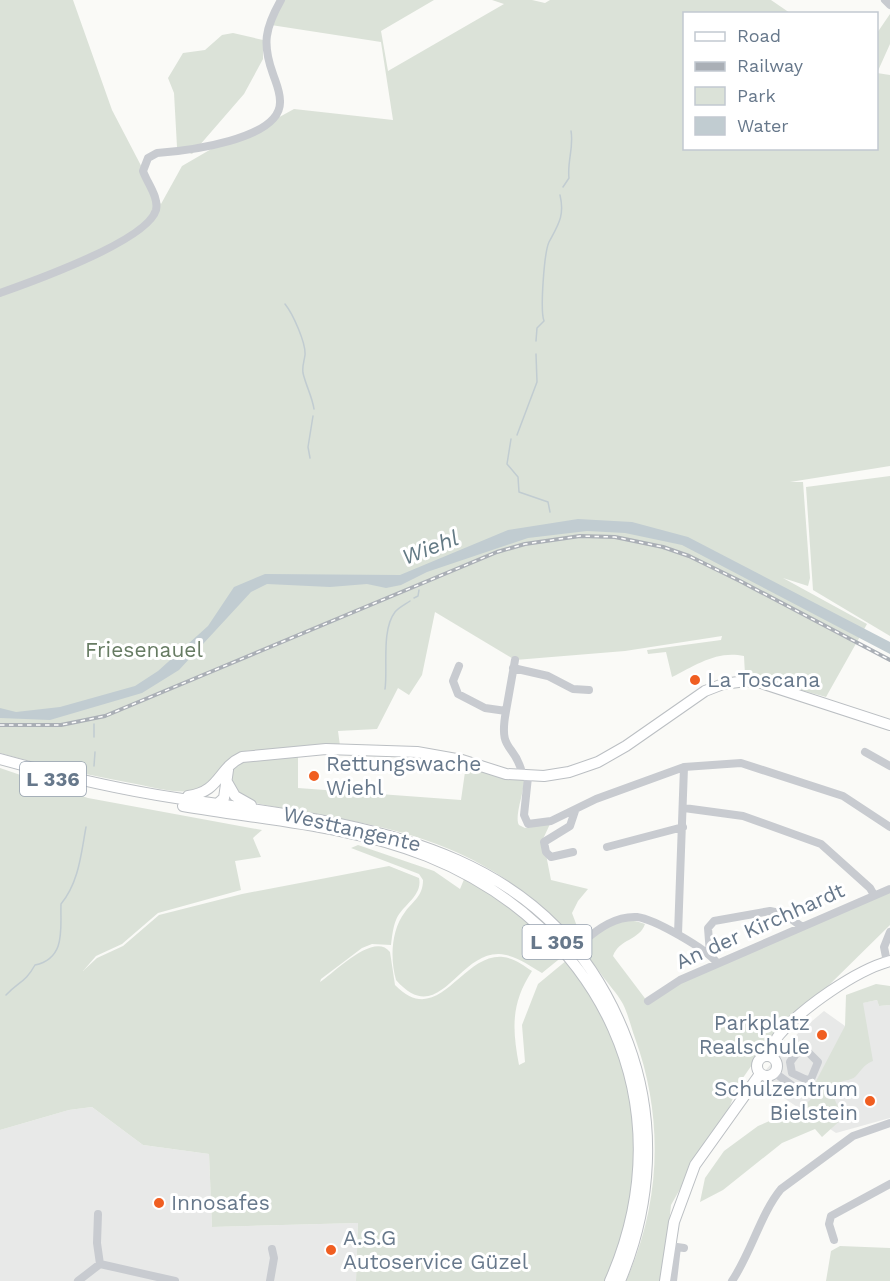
<svg xmlns="http://www.w3.org/2000/svg" width="890" height="1281" viewBox="0 0 890 1281" font-family="'Work Sans',sans-serif">
<style>
.built{fill:#e8e9e8}
.green{fill:#dbe2d8}
.water{fill:#c1ccd1}
.lines{fill:none;stroke-linecap:round;stroke-linejoin:round}
.stream{stroke:#c1ccd1;stroke-width:1.5}
.major-casing{stroke:#bbbfc3;stroke-width:12}
.minor{stroke:#c8cbd0;stroke-width:8}
.major{stroke:#fff;stroke-width:10}
.rail-casing{stroke:#aaafb6;stroke-width:4}
.rail{stroke:#fff;stroke-width:1.5;stroke-dasharray:4.5;stroke-linecap:butt}
.poi-dot{fill:#f05e21;stroke:#fff;stroke-width:2}
.labels{text-anchor:middle;stroke-width:6;stroke-linejoin:round;paint-order:stroke}
.shield{fill:#fff;stroke:#95a0ae;stroke-width:1.5}
.shield-label{font-size:20px;font-weight:bold;fill:#67788b}
.park-label{font-size:21px;fill:#667b62;stroke:#fff}
.poi-label{font-size:21px;fill:#67788b;stroke:#fff;text-anchor:start}
.street-label{font-size:21px;fill:#67788b;stroke:#fff}
.water-label{font-size:22px;font-style:italic;fill:#637a85;stroke:#fff}
</style>
<rect width="100%" height="100%" fill="#fafaf7"/>
<path class="built" d="M877,1000L879,1006L890,1005V1118L836,1133L757,1080L799,1032L824,1011L845,1026L862,1003Z
M92,1107L143,1145L209,1154L212,1227L358,1223L356,1281H0V1130L69,1110Z"/>
<path class="green" d="M0,0H73L112,110L161,204L182,166L213,148L241,138L294,109L393,120L381,42L271,25L284,0H434L381,31L388,71L504,4L492,0H532L545,3L550,0H771L790,13L684,14V148H876L877,33L890,14V44L877,73L890,75V466L790,482H803L810,578L808,586L783,578L867,624L826,697L745,675L744,656C717,650 696,665 672,677L666,652L648,654L647,650L721,640L722,636L625,651L515,660L435,612L422,675L409,695L398,688L377,729L338,731L340,746L245,751C219,760 218,785 196,790C179,795 153,787 136,784C90,775 45,766 0,753Z
M233,33L263,40V59L244,94L192,154L177,147L174,93L168,78L183,53L205,50L222,35Z
M890,476V636L813,590L806,487Z
M298,755V788L461,800L466,765L524,780C524,793 514,817 519,825L525,828L550,824L543,839L551,880L588,889L578,901L572,913L578,929L587,939C607,925 621,915 645,924C640,940 619,939 613,956L647,1001L684,979L890,891V925L823,991L774,1033L738,1085L728,1111L714,1129L671,1205L663,1281H626C661,1203 664,1118 635,1038C631,1027 628,1014 623,1004C617,993 608,984 601,974C562,919 512,875 449,849C384,821 314,816 246,801L234,791L230,774L240,762Z
M0,768L88,798L262,830L253,838L261,857L235,861L241,890L158,913L122,944L96,956L83,971L97,958L123,946L159,915L242,894L389,866L419,878C423,896 402,905 396,920C393,927 392,937 391,945L372,944L362,948L321,979L320,982C334,973 374,931 390,952L395,985C439,1030 461,953 503,957C514,958 523,965 532,971C511,1003 512,1028 519,1065L525,1062L522,1025L538,984L567,960C582,984 601,1009 612,1035C638,1094 642,1172 623,1234C618,1250 611,1265 605,1281H356L358,1223L212,1227L209,1154L143,1145L92,1107L69,1110L0,1130Z
M358,845L434,871L460,889L465,877L503,900L563,956L542,973C528,965 516,955 499,954C457,953 439,1029 396,980C390,959 391,930 405,912C414,900 423,896 423,880L419,874L351,848Z
M876,984L890,986V1005L879,1006L877,1000L863,1003L873,1061C863,1065 862,1070 855,1077C851,1080 846,1080 841,1082C826,1091 838,1106 844,1117L822,1137L815,1129L782,1143L723,1190L700,1202L705,1178L724,1151L758,1126L804,1106L812,1098L814,1085L845,1026L846,995Z
M840,1246L890,1248V1281H826L831,1251Z"/>
<path class="water" d="M578,519L632,522L688,537L890,642V654L682,545L625,533L587,531L528,538L427,572L401,585L386,588L367,584L330,587L267,584L251,592L179,670L142,693L50,720L0,718V708L16,712L60,707L135,686L158,671L208,626L234,587L265,574L400,575L508,530Z"/>
<g class="lines">
<path class="stream" d="M563,187L569,178C567,162 574,147 571,131
M285,304C293,314 306,343 305,355C304,362 302,366 303,373C306,386 312,396 314,409
M536,341L537,328L544,321C540,311 544,253 549,242C558,225 565,216 560,195
M517,435L537,382L536,354
M511,439L507,464L518,477L519,492L548,502L550,512
M310,458L308,447L313,416
M414,598L418,596L419,590
M385,689C388,669 381,630 395,612C398,608 406,604 410,601
M94,724V737
M94,766L95,752
M6,995C19,981 25,983 35,965C67,958 60,927 61,904C79,882 81,854 86,827"/>
<defs>
<path id="major" d="M0,759C58,775 116,789 176,798C362,825 552,839 628,1043C657,1121 652,1205 620,1281
M227,782L235,796L251,805
M188,796C220,792 218,768 242,757L326,749L417,752L462,760L506,774L544,776L569,772L598,762L626,746L705,691L723,684L746,681L761,683L890,725
M183,806C264,820 349,825 427,856C601,926 688,1104 610,1281
M214,807L224,798L228,770
M757 1066a10 10 0 1 1 20 0a10 10 0 1 1-20 0Z
M770,1056C772,1049 774,1041 779,1035C802,1008 856,970 890,961
M665,1281L674,1222L695,1165L760,1074"/>
</defs>
<use href="#major" class="major-casing"/>
<path class="minor" d="M885,0L890,5
M0,293C31,282 147,241 156,210C159,197 147,183 143,171L148,158L157,153C185,151 282,140 280,101C280,91 276,83 273,74C262,44 265,28 281,0
M459,666L453,681L458,694L485,708L506,711C498,754 515,742 522,773L528,777L524,815L528,824L551,821L596,799L684,767L741,763L843,796L890,827
M513,668L548,676L573,689L589,690
M506,711L515,660
M865,752L890,766
M684,808L743,816L821,844L870,888L874,895
M607,847L683,827
M573,852L551,857L546,852L544,842L570,826L575,811
M678,934L684,767
M584,941C599,928 616,916 637,917C654,919 707,949 717,963
M710,954L708,928L714,921L770,911L784,914L801,926
M887,962L884,947L890,932
M648,1001L680,980L890,889
M802,1046L818,1062L811,1079L807,1080L792,1073L790,1062Z
M775,1073L797,1089
M98,1214L97,1243L100,1264
M834,1240L829,1224L831,1216L890,1184
M78,1281L100,1264L175,1281
M270,1281L274,1258L272,1249
M673,1281L677,1247L684,1248
M732,1281C751,1253 761,1213 781,1189L853,1136L890,1123"/>
<use href="#major" class="major"/>
<defs>
<path id="rail" d="M0,725H61L105,716L497,552L525,544L580,536L615,537L663,547L689,556L740,581L890,660"/>
</defs>
<use href="#rail" class="rail-casing"/>
<use href="#rail" class="rail"/>
</g>
<g class="poi-dot">
<circle cx="695" cy="680" r="6"/>
<circle cx="314" cy="776" r="6"/>
<circle cx="822" cy="1035" r="6"/>
<circle cx="870" cy="1101" r="6"/>
<circle cx="159" cy="1203" r="6"/>
<circle cx="331" cy="1250" r="6"/>
</g>
<g class="labels">
<g class="shield">
<rect x="20" y="762" width="66" height="34" rx="4.5"/>
<rect x="522.5" y="925" width="69" height="34" rx="4.5"/>
</g>
<g class="shield-label">
<text x="53" y="786">L 336</text>
<text x="557" y="949">L 305</text>
</g>
<g class="park-label">
<text x="144" y="657">Friesenauel</text>
</g>
<g class="poi-label">
<text x="707" y="687">La Toscana</text>
<text x="326" y="771">Rettungswache<tspan x="326" dy="24">Wiehl</tspan></text>
<text x="810" y="1030" text-anchor="end">Parkplatz<tspan x="810" dy="24">Realschule</tspan></text>
<text x="858" y="1096" text-anchor="end">Schulzentrum<tspan x="858" dy="24">Bielstein</tspan></text>
<text x="171" y="1210">Innosafes</text>
<text x="343" y="1245">A.S.G<tspan x="343" dy="24">Autoservice Güzel</tspan></text>
</g>
<g class="street-label">
<text transform="translate(352 829) rotate(13)" y="7">Westtangente</text>
<text transform="translate(760 926) rotate(-24)" y="7">An der Kirchhardt</text>
</g>
<g class="water-label">
<text transform="translate(430 547) rotate(-21)" y="8">Wiehl</text>
</g>
</g>
<rect x="683" y="12" width="195" height="138" fill="#ffffff" stroke="#c2c9d1" stroke-width="1.5"/>
<rect x="695" y="32" width="30" height="9" fill="#ffffff" stroke="#c2c9d1" stroke-width="1.5"/>
<text x="737" y="42" font-size="18" fill="#67788b">Road</text>
<rect x="695" y="62" width="30" height="9" fill="#aaafb6" stroke="#c2c9d1" stroke-width="1.5"/>
<text x="737" y="72" font-size="18" fill="#67788b">Railway</text>
<rect x="695" y="87" width="30" height="18" fill="#dbe2d8" stroke="#c2c9d1" stroke-width="1.5"/>
<text x="737" y="102" font-size="18" fill="#67788b">Park</text>
<rect x="695" y="117" width="30" height="18" fill="#c1ccd1" stroke="#c2c9d1" stroke-width="1.5"/>
<text x="737" y="132" font-size="18" fill="#67788b">Water</text>
</svg>
